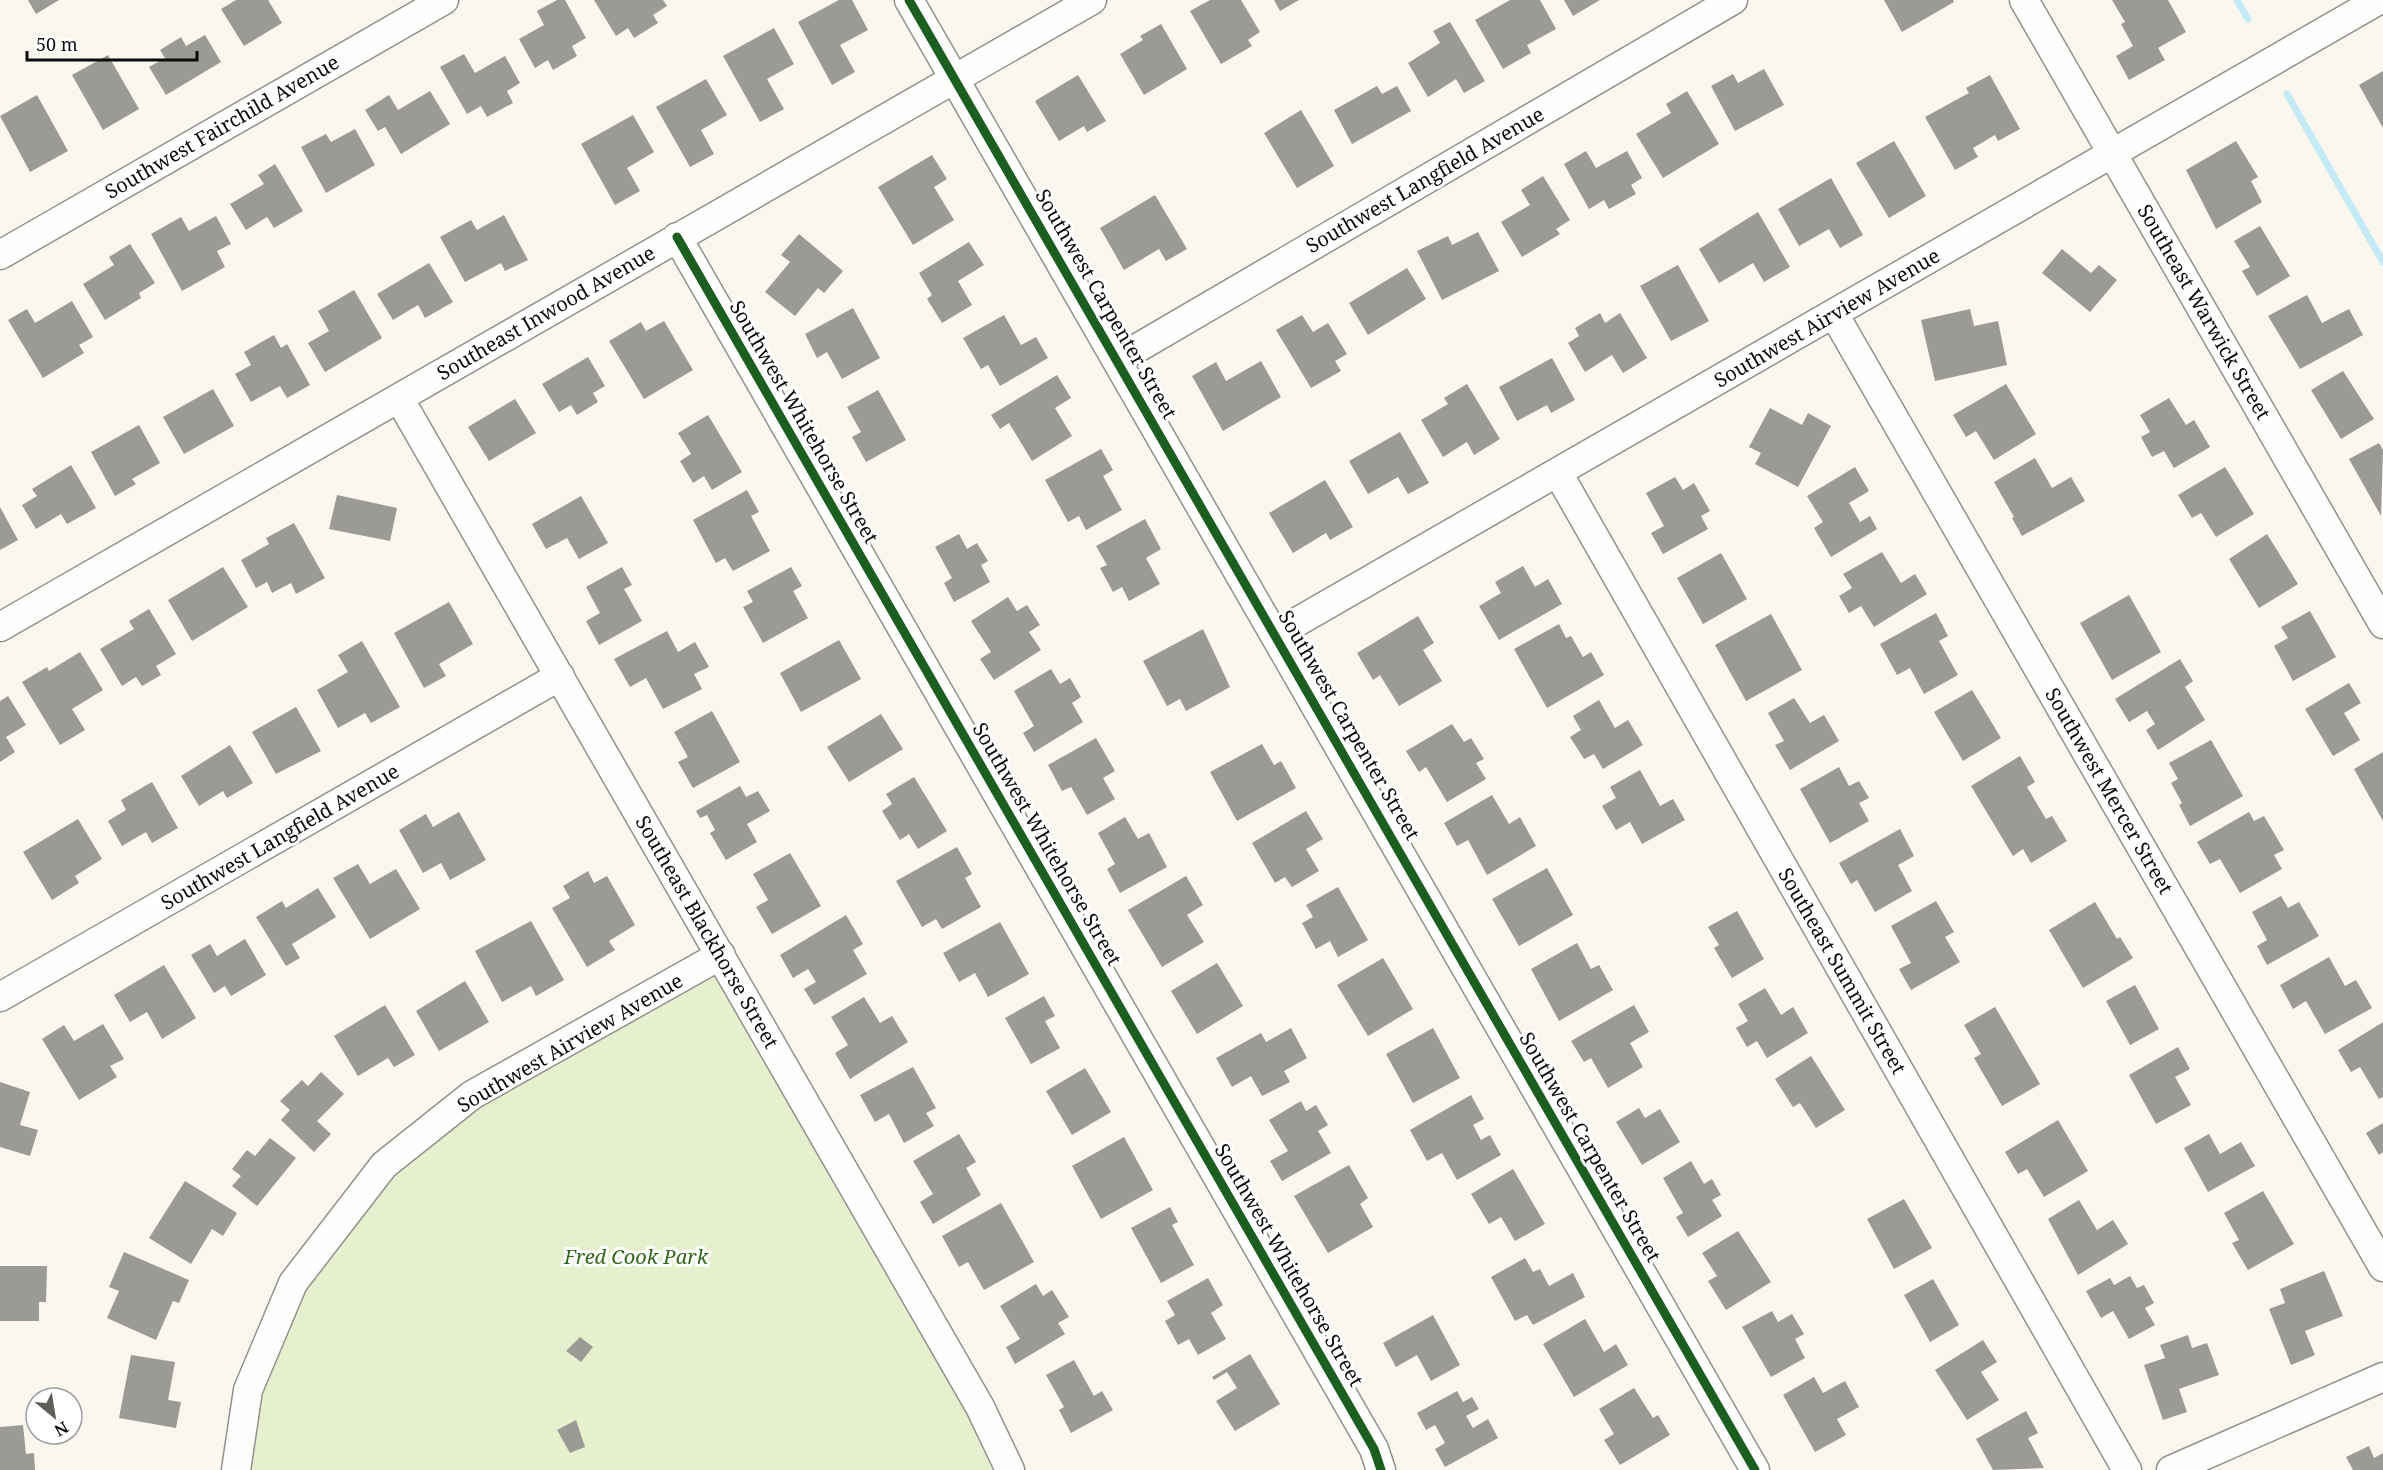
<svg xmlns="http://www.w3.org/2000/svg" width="2383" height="1470" viewBox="0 0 2383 1470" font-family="'Noto Serif',serif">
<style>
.green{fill:#e6f0ce}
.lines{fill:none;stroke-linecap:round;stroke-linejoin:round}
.stream{stroke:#c4eaf5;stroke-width:7}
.building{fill:#9c9a95}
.minor-casing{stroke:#93918e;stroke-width:31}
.minor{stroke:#fefefd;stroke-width:28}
.cycleway-casing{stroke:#fff;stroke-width:13}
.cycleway{stroke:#1b5e20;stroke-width:9}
.labels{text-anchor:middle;stroke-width:6;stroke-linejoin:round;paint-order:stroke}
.street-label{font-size:20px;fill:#0b0b0b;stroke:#fff}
.park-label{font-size:20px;font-style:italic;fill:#33651a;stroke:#fff}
</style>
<rect width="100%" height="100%" fill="#faf7ef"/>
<path class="green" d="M717,965L964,1405L992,1470H248L260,1386L295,1295L377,1188L476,1102Z"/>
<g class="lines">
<path class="stream" d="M2237,0L2248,19
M2287,94L2383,262"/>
</g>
<path class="building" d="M28,0H59L36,14Z
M236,0H268L282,23L244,46L221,9Z
M557,0H565L586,38L572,46L577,56L553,70L548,60L535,68L519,39L544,25L537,11Z
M594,0H663L667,6L653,15L658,23L634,38L628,28L616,36Z
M839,0H852L868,30L840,45L855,72L832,85L798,22Z
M1210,0H1241L1260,32L1248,40L1252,46L1221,64L1190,11Z
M1274,0H1299L1280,11Z
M1510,0H1540L1556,29L1527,45L1531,53L1503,69L1475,20Z
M1564,0H1600L1573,16Z
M1884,0H1953L1954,2L1902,32Z
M2112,0H2168L2186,32L2158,48L2165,60L2129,80L2116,56L2133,46L2121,24L2125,22Z
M1450,22L1485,81L1464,93L1456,79L1428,97L1408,63L1440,43L1433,31Z
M1161,24L1187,69L1144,95L1120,54L1143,40L1140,36Z
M774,28L794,64L767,79L784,109L760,122L723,56Z
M205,35L221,62L166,95L149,67L165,58L160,50L181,37L186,46Z
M464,54L475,73L505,56L520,83L507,91L513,103L487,117L481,106L467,114L440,67Z
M108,55L139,109L103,130L72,75Z
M1764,69L1784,105L1735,131L1711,86L1733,74L1738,83Z
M2383,71V128L2359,85Z
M1078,75L1106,121L1087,132L1084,126L1059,141L1035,101Z
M1990,75L2020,129L1998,141L1995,135L1973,148L1978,157L1955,170L1925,117L1969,93L1966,88Z
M706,79L727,115L701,130L714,154L690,167L656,107Z
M1377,86L1382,94L1397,86L1411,111L1352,144L1334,110Z
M430,91L450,124L401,154L385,127L378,131L365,110L389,95L398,110Z
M1687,91L1719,144L1663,178L1636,134L1671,113L1666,104Z
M37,95L68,151L30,172L0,116Z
M1301,110L1334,166L1297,188L1264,133Z
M633,115L654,152L627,168L640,191L615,205L581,144Z
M355,129L375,165L326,193L301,147L326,134L331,142Z
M1894,141L1926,196L1889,218L1856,163Z
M2236,141L2258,177L2251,181L2262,202L2216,229L2186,170Z
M1586,151L1596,168L1627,151L1642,178L1631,185L1636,194L1609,209L1604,200L1589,209L1564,164Z
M932,155L947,179L934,187L954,220L913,245L878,187Z
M275,164L303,211L274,228L267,217L246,230L230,204L264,184L258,175Z
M1543,176L1570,220L1556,229L1560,234L1522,257L1501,222L1530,205L1521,190Z
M1831,178L1863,235L1840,248L1829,229L1799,246L1778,209Z
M1155,195L1187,249L1166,261L1159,249L1124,270L1100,228Z
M1758,212L1790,267L1764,282L1753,263L1719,283L1699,249Z
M504,215L528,260L505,271L501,263L465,282L440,237L471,220L477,230Z
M216,216L231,244L217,251L225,267L182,291L151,234L181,217L189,231Z
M2260,226L2290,276L2257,296L2242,271L2250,267L2234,241Z
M1478,232L1499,271L1442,300L1417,251L1448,236L1452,245Z
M799,234L843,271L824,293L818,288L795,316L765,292L790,262L781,255Z
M969,242L984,265L958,281L972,305L942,323L927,299L932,295L919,273Z
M130,244L155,283L139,293L141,298L105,320L83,284L114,265L109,257Z
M2062,249L2091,273L2099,265L2117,280L2090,312L2042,273Z
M429,263L453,302L425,318L418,305L393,320L377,294Z
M1678,265L1709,321L1671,341L1640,286Z
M1407,268L1426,299L1368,335L1349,303Z
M354,290L382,338L325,372L308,343L329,331L318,311Z
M2307,295L2322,323L2349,309L2363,335L2300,369L2268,316Z
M72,301L93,337L79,345L84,353L43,378L8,320L27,309L35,323Z
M853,308L880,358L842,379L827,352L817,358L805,334Z
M1970,309L1974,326L1998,321L2007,365L1935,381L1921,320Z
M1600,313L1605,323L1620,313L1647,358L1623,373L1612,355L1585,372L1568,343L1579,336L1575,328Z
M1004,315L1021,345L1036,337L1048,358L1000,386L988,365L981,369L963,338Z
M1302,315L1313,332L1328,323L1347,354L1335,361L1341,371L1311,388L1276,330Z
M664,321L693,370L644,399L609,341L641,322L646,331Z
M274,335L281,348L287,344L310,385L287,398L280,386L251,402L235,374L251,365L244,352Z
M588,357L605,386L593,393L598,402L577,415L571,405L559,412L542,384Z
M1552,358L1575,400L1551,413L1547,405L1517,421L1499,387Z
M1261,361L1281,397L1223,431L1192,376L1216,362L1226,381Z
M2343,371L2374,419L2341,439L2311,390Z
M1057,375L1071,398L1055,408L1072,436L1032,461L1009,423L1000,429L991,415Z
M1467,384L1500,439L1474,455L1467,442L1443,457L1421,420L1448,404L1444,398Z
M2006,384L2036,434L1994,460L1976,431L1966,437L1953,415Z
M213,389L234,426L184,454L163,417Z
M878,390L906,440L866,462L852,437L861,432L847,407Z
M2169,398L2186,425L2194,420L2210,447L2174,468L2164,451L2152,457L2141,437L2150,432L2140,415Z
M515,399L536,433L489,461L468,427Z
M1770,408L1802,425L1808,413L1831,426L1798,487L1755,464L1761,453L1749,447Z
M708,415L742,472L712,490L704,476L693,483L680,461L691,454L678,433Z
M139,425L160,463L132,479L136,484L115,496L91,452Z
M1400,432L1429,483L1408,494L1398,477L1368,494L1349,461Z
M2379,443L2383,450L2381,516L2349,459Z
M1101,449L1113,470L1103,476L1122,510L1086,530L1079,516L1068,522L1045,480Z
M2035,458L2052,488L2071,477L2085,501L2022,536L2012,518L2014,517L1994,482Z
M71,465L96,508L67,524L61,514L36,529L22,505L37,496L32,489Z
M1855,467L1869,491L1849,503L1860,522L1870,516L1877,529L1831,557L1814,528L1823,522L1807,496Z
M2225,467L2254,514L2216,537L2201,513L2192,518L2178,495Z
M1675,477L1683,490L1694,483L1710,511L1701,516L1708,529L1663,554L1651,533L1664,526L1646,493Z
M1325,480L1353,527L1330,540L1326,533L1293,553L1269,513Z
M747,490L759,512L751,516L770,551L733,571L725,558L716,563L693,520Z
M337,495L397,508L390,541L329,529Z
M581,496L608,543L579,559L567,538L546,549L532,524Z
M0,507L18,540L0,550Z
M1145,519L1161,549L1146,558L1160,584L1129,601L1122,587L1113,592L1100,568L1107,565L1096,546Z
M294,523L325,578L296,594L291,583L272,593L267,582L256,588L241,560L269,544L266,538Z
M959,534L967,549L977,543L988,561L981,565L990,582L954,602L944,583L952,578L935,547Z
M2267,534L2298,584L2259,608L2229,559Z
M1882,552L1901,583L1915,574L1927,594L1874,627L1861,606L1849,613L1839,596L1852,588L1843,574Z
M1721,553L1747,599L1703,624L1677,578Z
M1523,566L1535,587L1548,579L1562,604L1499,640L1479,606L1501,593L1495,582Z
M223,567L248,607L192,641L168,600Z
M622,567L632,585L624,589L642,621L599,645L586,621L600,613L586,587Z
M791,567L802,586L793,591L808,618L763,643L743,607L753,602L747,591Z
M2129,595L2161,652L2112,680L2080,623Z
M1008,597L1017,611L1027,605L1040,625L1029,632L1041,650L994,680L980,659L991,652L971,621Z
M449,602L473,644L439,664L446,676L424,688L394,633Z
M149,609L176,654L156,666L161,675L142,686L136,677L122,686L100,649L134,629L129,621Z
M2310,611L2336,657L2293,681L2274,646L2288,638L2281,627Z
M1936,613L1948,636L1939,641L1958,675L1924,694L1910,668L1897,675L1880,644Z
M1771,614L1802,670L1746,701L1715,645Z
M1418,616L1434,643L1423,650L1442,681L1399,706L1380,675L1373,680L1357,653Z
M1559,624L1566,638L1571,636L1583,657L1591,652L1604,675L1547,708L1514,649Z
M1203,629L1230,687L1186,711L1180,699L1167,706L1143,661Z
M667,631L678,652L695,642L709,667L694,674L702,689L663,709L646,678L630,687L614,659Z
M839,640L861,679L801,712L780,673Z
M362,641L400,707L371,723L365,713L338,728L317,690L348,672L338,655Z
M80,652L103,690L72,709L85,730L60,745L22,682L47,667L49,671Z
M2180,659L2193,681L2185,687L2205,720L2158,750L2146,730L2155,724L2147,711L2129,722L2115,699Z
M1051,669L1060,684L1070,678L1081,697L1072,703L1083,722L1034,752L1023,733L1034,726L1014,691Z
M2349,683L2361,703L2344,713L2360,740L2333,756L2305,709Z
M1972,690L2001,738L1963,761L1934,712Z
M8,696L26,725L6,737L15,752L0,762V701Z
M1794,698L1810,723L1824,715L1839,741L1790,770L1775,745L1784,741L1768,713Z
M1599,700L1615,728L1628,720L1643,745L1603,769L1594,754L1584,759L1570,737L1581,730L1573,716Z
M296,707L321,751L276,774L252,732Z
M712,711L740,762L693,788L678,762L688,757L674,732Z
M881,714L903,749L849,782L827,747Z
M1452,724L1464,742L1471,738L1484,759L1476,763L1486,779L1447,802L1426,767L1419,772L1406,751Z
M1096,738L1115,771L1103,778L1115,799L1087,815L1071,787L1062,791L1048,765Z
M2211,740L2243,796L2190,826L2179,805L2182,803L2171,783L2178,779L2169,763Z
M1262,744L1274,765L1281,761L1296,788L1237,821L1210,772Z
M230,745L253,783L227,798L223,791L199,806L181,776Z
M2383,752V821L2354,769Z
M2020,756L2035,782L2027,787L2046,819L2052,816L2067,841L2031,863L2023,849L2013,856L1971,786Z
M1839,767L1849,786L1859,781L1869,798L1859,803L1869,821L1830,843L1800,789Z
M1640,770L1660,806L1673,799L1685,820L1642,844L1630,822L1616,830L1602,806L1616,798L1610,787Z
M914,777L947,831L918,849L909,834L900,840L882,811L892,804L886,794Z
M152,782L178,828L152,843L146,832L122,846L108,821L126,810L121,800Z
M740,786L746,797L758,791L770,811L747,824L757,842L726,860L710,833L715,830L707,815L700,818L696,811Z
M1492,795L1509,824L1520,817L1536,846L1487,875L1468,840L1457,846L1444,823Z
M1306,811L1323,839L1306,849L1319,871L1292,887L1285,877L1275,883L1252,843Z
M459,812L486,860L450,880L441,863L423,873L399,830L426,814L433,827Z
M2249,812L2254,821L2264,816L2284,850L2274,855L2282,869L2240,893L2220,859L2210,864L2197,842Z
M1125,817L1138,839L1149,833L1167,867L1120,893L1107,869L1115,864L1098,833Z
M78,819L102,859L75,876L79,883L52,900L23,852Z
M1900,829L1914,856L1898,865L1912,891L1875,912L1857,880L1851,884L1839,863Z
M957,847L972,874L965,878L981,907L942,929L936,919L922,927L896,881Z
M790,853L821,906L772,934L756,907L768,900L753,874Z
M358,864L370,884L396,869L420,909L370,939L333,878Z
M1547,868L1573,915L1519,946L1492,899Z
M588,871L594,883L607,876L635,925L609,941L615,950L587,967L552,908L570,898L563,886Z
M1186,876L1203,905L1187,915L1204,942L1162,967L1128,910Z
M1338,887L1368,940L1338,957L1330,941L1316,949L1302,923L1313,917L1306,905Z
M318,888L336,917L292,944L300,958L286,966L256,917L282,901L286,908Z
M2281,896L2288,908L2299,902L2319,936L2267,965L2257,946L2267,940L2252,912Z
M1936,901L1954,932L1945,937L1960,962L1911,990L1899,969L1911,963L1891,926Z
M2095,902L2117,939L2120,937L2133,958L2083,988L2049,930Z
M1737,911L1764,959L1732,978L1714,948L1719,945L1708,927Z
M846,915L863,944L853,950L867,974L814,1005L804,989L816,982L808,969L793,978L780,955Z
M531,921L564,980L536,996L531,986L502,1002L475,951Z
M1000,922L1029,974L988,997L975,973L959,982L943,953Z
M245,939L266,975L231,996L225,986L214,993L191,955L210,944L217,956Z
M1577,943L1591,969L1599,965L1613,990L1559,1021L1531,969Z
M2329,957L2345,986L2356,980L2372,1008L2325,1034L2306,1001L2293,1009L2280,985Z
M1383,958L1413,1009L1368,1036L1337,985Z
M1217,963L1243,1006L1197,1034L1171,991Z
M164,965L196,1018L162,1039L147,1012L130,1022L114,995Z
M465,981L489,1022L439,1051L416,1011Z
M2135,985L2159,1029L2130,1045L2106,1001Z
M1765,988L1781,1015L1793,1007L1808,1033L1767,1058L1757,1041L1747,1047L1736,1028L1748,1021L1738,1004Z
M1044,996L1055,1016L1045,1021L1060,1048L1031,1064L1005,1018Z
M864,997L880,1023L892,1016L908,1042L850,1079L835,1053L848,1045L831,1017Z
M385,1005L415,1055L394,1067L388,1058L358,1076L334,1036Z
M1634,1005L1649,1032L1630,1043L1643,1067L1608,1088L1591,1058L1584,1062L1571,1041Z
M1995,1007L2040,1084L2002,1106L1974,1058L1981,1054L1964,1025Z
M2383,1022V1097L2379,1099L2360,1067L2351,1072L2338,1050Z
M103,1024L124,1059L110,1066L117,1077L79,1100L42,1039L64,1025L74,1041Z
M1291,1028L1307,1058L1284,1071L1290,1082L1262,1096L1251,1076L1232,1087L1216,1058L1261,1033L1266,1042Z
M1433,1028L1460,1078L1413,1103L1386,1054Z
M2178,1047L2190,1069L2175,1077L2191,1105L2156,1124L2129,1075Z
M1811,1056L1845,1110L1816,1128L1800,1103L1793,1107L1775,1079Z
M913,1067L936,1108L926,1113L934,1126L904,1143L889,1114L875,1122L860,1095Z
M1085,1068L1111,1112L1072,1135L1046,1091Z
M321,1072L344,1094L317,1121L331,1134L314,1152L281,1120L290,1110L280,1101L302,1080L308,1086Z
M0,1082L30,1092L20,1125L38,1130L30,1156L0,1147Z
M1471,1095L1484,1119L1473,1125L1481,1140L1490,1135L1501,1155L1457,1180L1442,1153L1427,1161L1410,1130Z
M1301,1101L1306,1111L1316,1105L1328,1125L1318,1131L1331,1153L1282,1181L1270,1161L1288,1151L1269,1120Z
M1639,1108L1645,1118L1660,1109L1680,1142L1642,1165L1616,1122Z
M2058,1120L2088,1171L2044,1197L2027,1169L2018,1174L2005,1152Z
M2383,1123V1152L2379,1155L2366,1133Z
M959,1134L976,1162L966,1168L981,1195L933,1224L920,1202L933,1194L913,1161Z
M2209,1134L2220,1154L2241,1142L2255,1166L2208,1192L2184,1148Z
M1124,1137L1153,1190L1101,1219L1072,1166Z
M270,1138L296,1158L257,1206L232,1186L241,1176L232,1169L247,1150L255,1156Z
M1691,1161L1704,1184L1712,1179L1721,1195L1712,1200L1722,1216L1688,1237L1676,1217L1683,1213L1663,1178Z
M1349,1165L1368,1198L1360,1204L1373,1227L1328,1253L1294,1196Z
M1513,1169L1545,1224L1515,1241L1501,1217L1489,1224L1471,1194Z
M185,1181L237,1213L223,1236L212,1229L191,1264L149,1238Z
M2263,1191L2294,1244L2248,1270L2232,1243L2239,1240L2224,1213Z
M1904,1199L1932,1248L1894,1269L1867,1219Z
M2079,1200L2097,1230L2113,1220L2128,1244L2078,1275L2048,1219Z
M1001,1203L1034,1262L984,1290L968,1262L959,1267L942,1236Z
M1170,1207L1178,1222L1172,1225L1194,1265L1161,1283L1131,1228Z
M1738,1231L1771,1282L1726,1310L1708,1281L1717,1276L1702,1253Z
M124,1252L189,1280L179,1303L173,1301L156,1340L107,1318L119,1291L109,1287Z
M1525,1258L1533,1272L1540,1269L1549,1286L1573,1273L1585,1297L1533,1325L1527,1315L1515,1321L1491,1277Z
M0,1266H47L46,1302H39V1321H0Z
M2324,1271L2343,1316L2305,1331L2315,1355L2291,1365L2269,1309L2285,1303L2280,1289Z
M2130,1276L2137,1288L2144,1285L2154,1303L2145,1308L2155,1325L2129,1339L2113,1311L2101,1318L2086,1291L2110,1278L2114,1285Z
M1208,1278L1223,1305L1211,1313L1226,1339L1198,1355L1189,1339L1178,1345L1165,1321L1175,1315L1167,1301Z
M1933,1279L1959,1325L1930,1342L1904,1295Z
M1036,1284L1043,1296L1052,1290L1069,1317L1058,1323L1065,1334L1015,1364L1006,1347L1020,1339L1000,1306Z
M1772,1311L1778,1322L1792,1314L1804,1334L1795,1339L1805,1358L1771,1377L1742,1327Z
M1433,1315L1460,1365L1431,1381L1417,1355L1396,1367L1383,1343Z
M1585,1319L1604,1352L1616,1344L1628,1365L1574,1397L1543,1344Z
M2188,1335L2192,1348L2207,1343L2219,1375L2179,1389L2187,1412L2163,1420L2144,1365L2165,1358L2160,1345Z
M580,1337L593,1347L581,1362L566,1351Z
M1983,1340L1997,1362L1981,1372L1999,1400L1967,1420L1935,1370Z
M1250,1354L1280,1404L1235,1431L1216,1401L1237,1388L1227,1372L1214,1380L1212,1377Z
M131,1355L175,1362L168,1400L181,1402L176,1428L119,1418Z
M1074,1360L1094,1396L1102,1391L1113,1410L1071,1433L1059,1410L1064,1407L1046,1375Z
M1814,1377L1823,1393L1845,1381L1859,1407L1837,1419L1846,1435L1815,1452L1783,1395Z
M1634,1388L1653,1418L1658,1415L1670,1435L1620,1465L1604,1440L1614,1434L1599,1409Z
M1457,1391L1463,1402L1472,1397L1479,1409L1466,1416L1473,1428L1488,1419L1498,1438L1445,1467L1435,1449L1445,1443L1435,1425L1426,1430L1417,1413Z
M2026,1411L2038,1433L2028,1438L2044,1468L1993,1470L1976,1439Z
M576,1420L585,1447L570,1453L557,1430Z
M23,1425L26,1454L34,1453L35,1470H0V1427Z
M2369,1446L2374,1458L2383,1453V1470H2353L2346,1457Z"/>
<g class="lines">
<defs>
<path id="minor" d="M909,0L1755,1470
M2024,0L2383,624
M677,237L1374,1449L1381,1470
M0,255L444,0
M1834,314L2383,1267
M1117,360L1733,0
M399,398L980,1407L1010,1470
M1558,473L2127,1470
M0,627L1092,0
M1276,634L2379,0
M0,997L560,676
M236,1470L248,1390L293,1283L384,1165L472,1095L721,955
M2171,1470L2383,1377"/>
</defs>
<use href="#minor" class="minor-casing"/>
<use href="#minor" class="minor"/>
<defs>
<path id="cycleway" d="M909,0L1755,1470
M677,237L1374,1449L1381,1470"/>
</defs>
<use href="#cycleway" class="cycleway-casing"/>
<use href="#cycleway" class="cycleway"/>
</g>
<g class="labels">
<g class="street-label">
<text transform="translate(222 127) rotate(-30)" y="7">Southwest Fairchild Avenue</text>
<text transform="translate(1425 180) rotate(-30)" y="7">Southwest Langfield Avenue</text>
<text transform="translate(1106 304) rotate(60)" y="7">Southwest Carpenter Street</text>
<text transform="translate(2204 312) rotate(60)" y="7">Southeast Warwick Street</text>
<text transform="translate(546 313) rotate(-30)" y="7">Southeast Inwood Avenue</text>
<text transform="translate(1827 318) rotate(-30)" y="7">Southwest Airview Avenue</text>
<text transform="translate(804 422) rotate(60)" y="7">Southwest Whitehorse Street</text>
<text transform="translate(1349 725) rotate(60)" y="7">Southwest Carpenter Street</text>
<text transform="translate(2109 791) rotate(60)" y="7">Southwest Mercer Street</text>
<text transform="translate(280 837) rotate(-30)" y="7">Southwest Langfield Avenue</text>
<text transform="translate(1047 844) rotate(60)" y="7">Southwest Whitehorse Street</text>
<text transform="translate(707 932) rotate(60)" y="7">Southeast Blackhorse Street</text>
<text transform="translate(1842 971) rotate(60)" y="7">Southeast Summit Street</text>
<text transform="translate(570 1043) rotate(-30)" y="7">Southwest Airview Avenue</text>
<text transform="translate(1590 1147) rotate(60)" y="7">Southwest Carpenter Street</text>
<text transform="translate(1289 1265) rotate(60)" y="7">Southwest Whitehorse Street</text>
</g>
<g class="park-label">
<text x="636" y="1264">Fred Cook Park</text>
</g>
</g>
<g transform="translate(54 1416) rotate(150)"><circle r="28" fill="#ffffff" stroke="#9d9d9d" stroke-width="1.5"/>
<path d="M0-4.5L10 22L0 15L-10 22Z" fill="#5f5e5b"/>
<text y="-9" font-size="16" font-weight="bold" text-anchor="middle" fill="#0b0b0b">N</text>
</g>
<path d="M27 51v9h170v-9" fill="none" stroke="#0b0b0b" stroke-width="3"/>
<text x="36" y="51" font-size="18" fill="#0b0b0b" stroke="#ffffff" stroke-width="4.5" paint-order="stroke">50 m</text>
</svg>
